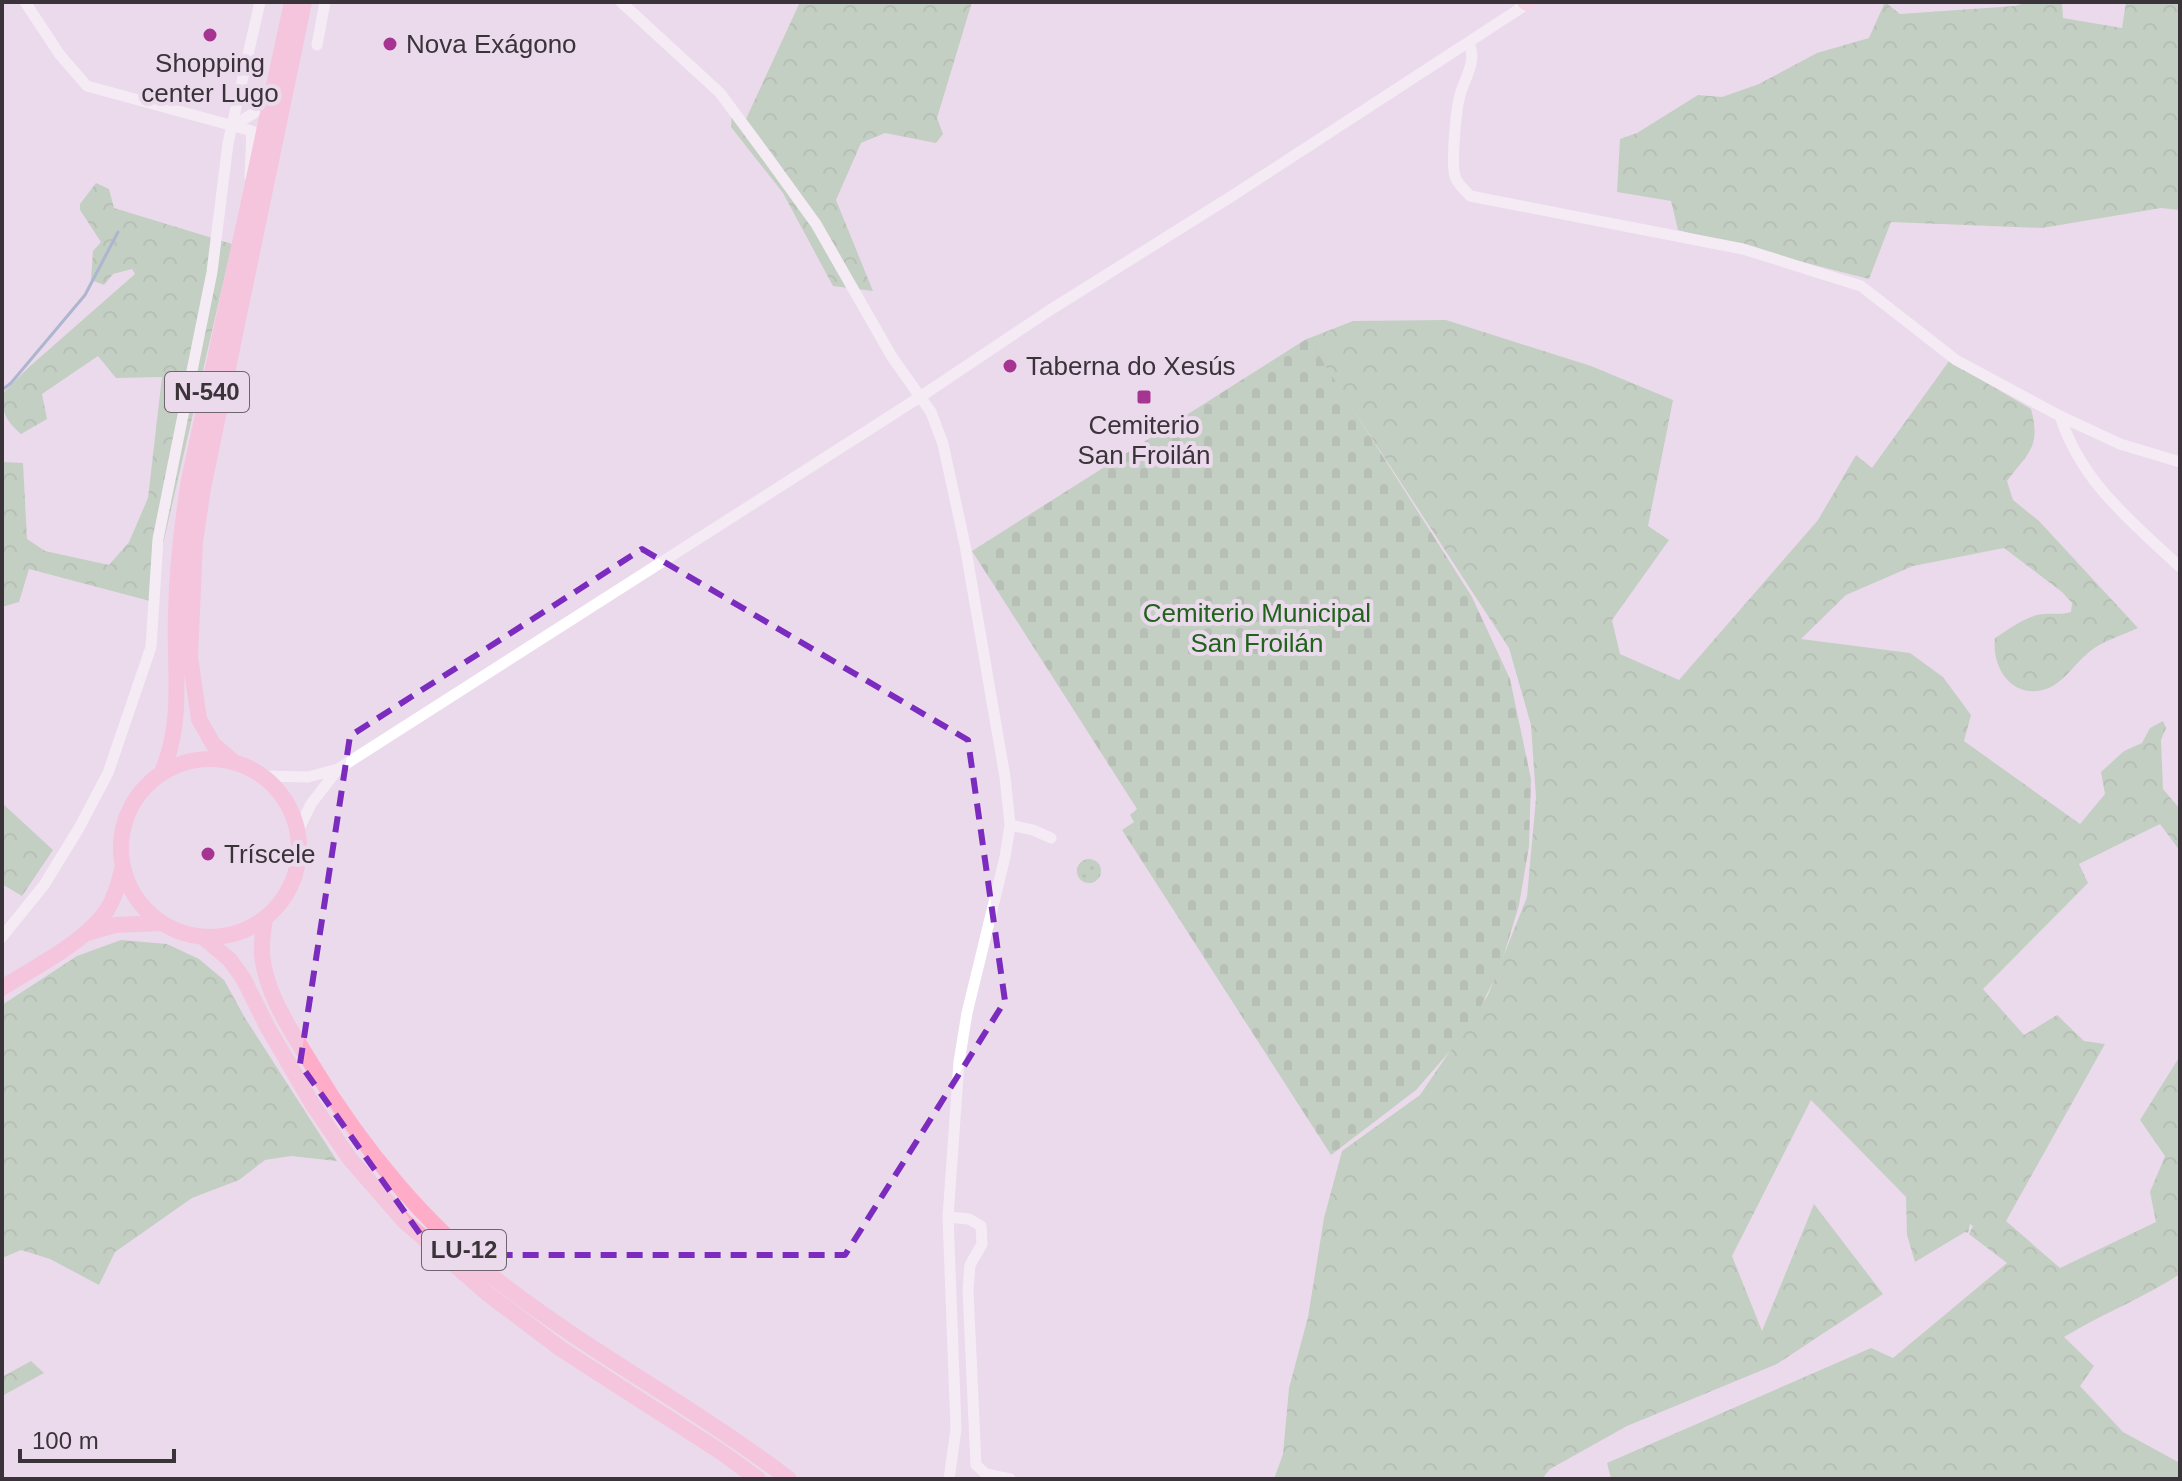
<svg xmlns="http://www.w3.org/2000/svg" width="2182" height="1481" viewBox="0 0 2182 1481" font-family="Helvetica,sans-serif">
<style>
.grass{fill:url(#grass-dots)}
.forest{fill:url(#forest-crowns)}
.cemetery{fill:url(#cemetery-stones)}
.lines{fill:none;stroke-linecap:round;stroke-linejoin:round}
.stream{stroke:#6388ab;stroke-width:3}
.minor{stroke:#fff;stroke-width:11}
.major{stroke:#fecdde;stroke-width:14}
.highway{stroke:#feacc8;stroke-width:16}
.marked{fill:none;stroke:#7b2cbf;stroke-width:6;stroke-dasharray:16 10;stroke-linejoin:round}
.poi-dot{fill:#a63592;stroke:#ebdaec;stroke-width:3}
.labels{text-anchor:middle;stroke-width:8;stroke-linejoin:round;paint-order:stroke}
.shield{fill:#ebdaec;stroke:#6f656f;stroke-width:2}
.shield-label{font-size:24px;font-weight:bold;fill:#3a333a}
.poi-label{font-size:26px;fill:#3a333a;stroke:#ebdaec;text-anchor:start}
.park-label{font-size:26px;fill:#21621c;stroke:#ebdaec}
</style>
<defs>
<pattern id="grass-dots" width="8" height="8" patternUnits="userSpaceOnUse" patternTransform="scale(2)"><rect width="8" height="8" fill="#93c18e"/><path d="M2 2h.1M6 6h.1" fill="none" stroke="#799d75" stroke-width="1.8" stroke-linecap="round"/></pattern>
<pattern id="forest-crowns" width="20" height="18" patternUnits="userSpaceOnUse" patternTransform="scale(2)"><rect width="20" height="18" fill="#93c18e"/><path d="M2 6a3 3 0 1 1 6 0M12 15a3 3 0 1 1 6 0" fill="none" stroke="#799d75"/></pattern>
<pattern id="cemetery-stones" width="16" height="16" patternUnits="userSpaceOnUse" patternTransform="scale(2)"><rect width="16" height="16" fill="#93c18e"/><path d="M2 7V4a2 2 0 0 1 4 0v3zM10 15v-3a2 2 0 0 1 4 0v3z" fill="#799d75"/></pattern>
</defs>
<rect width="100%" height="100%" fill="#ebdaec"/>
<path class="grass" d="M1077 871a12 12 0 1 1 24 0a12 12 0 1 1-24 0Z"/>
<path class="forest" d="M800,2H972L937,118L943,134L936,143L885,133L861,143L836,200L873,291L833,286L783,193L731,127L732,112L746,119Z
M1885,2L1900,14L2015,6L2029,2H2062L2063,18L2122,28L2126,2H2171L2180,5V210L2161,208L2042,228L1891,222L1869,279L1678,230L1671,201L1617,192L1620,139L1637,133L1698,95L1722,97L1759,84L1817,53L1869,38Z
M96,183L109,189L114,208L232,244L150,601L29,569L19,602L2,607V462L23,463L27,539L45,551L109,565L129,542L148,498L162,377L116,378L98,356L42,394L47,419L21,434C7,422 2,413 2,394L29,367L135,274L132,269L113,274L104,285L91,280L93,251L101,242L80,210V204Z
M1446,320L1591,366L1673,400L1648,526L1669,540L1612,620L1620,654L1679,680L1818,520L1856,455L1872,468L1949,361L2031,409C2041,447 2029,452 2007,481L2013,500L2039,521L2138,628C2123,635 2106,640 2093,649C2078,659 2067,679 2051,687C2016,703 1991,671 1995,638C2009,629 2027,615 2044,614C2054,613 2061,615 2071,612L2072,603L2062,592L2004,548L1913,566L1846,595L1801,639L1910,653L1943,677L1971,715L1964,741L2080,824L2105,794L2101,772L2124,751L2142,743L2150,728L2163,721L2166,728L2161,740L2163,789L2180,809V851L2160,824L2079,864L2088,883L1983,989L2024,1035L2057,1015L2084,1041L2105,1044L2006,1221L2060,1268L2156,1222L2150,1192L2165,1156L2140,1120L2180,1056V1274C2143,1298 2102,1314 2064,1337L2094,1366L2080,1386L2123,1432L2180,1463V1479H1611L1607,1463L1871,1348L1893,1358L2007,1263L1969,1234L1973,1226L1970,1224L1968,1233L1965,1232L1915,1262L1907,1235L1906,1197L1811,1100L1732,1256L1762,1331L1814,1204L1883,1294L1777,1364L1627,1426L1550,1469L1542,1479H1274L1283,1454L1289,1388L1308,1317L1324,1218L1342,1151L1420,1095L1488,995L1527,897L1536,798L1531,725L1509,648L1307,339L1353,321Z
M2,803L53,850L22,896L2,884Z
M121,940L167,944L199,959L224,980L245,1018L337,1161L291,1156L265,1160L239,1180L192,1198L115,1252L99,1285L50,1259L21,1250L2,1258V1005L77,956Z
M31,1361L44,1373L2,1396V1377Z"/>
<path class="cemetery" d="M1308,338L1472,597L1510,679L1531,779L1529,846L1519,905L1500,968L1470,1028L1416,1090L1331,1155L1122,830L1134,822L1130,815L1137,809L972,551Z"/>
<g class="lines">
<path class="stream" d="M2,390L11,383L85,295L118,232"/>
<path class="minor" d="M25,2L60,55L87,86L252,131L250,177
M621,2L720,93L766,155L816,224L892,357L931,412L943,444L965,545L1005,777L1010,825L1005,857L967,1013L959,1062L948,1217L956,1429L949,1479
M1469,44C1478,62 1463,80 1459,99C1456,112 1451,164 1455,176C1457,184 1464,189 1470,196L1743,249L1861,286L1956,360L2060,416L2120,444L2180,462
M317,45L325,2
M234,125L254,113L268,94
M2060,416C2082,483 2130,520 2180,567
M264,776L308,777L338,769L920,397L1047,312L1232,196L1527,4
M1010,825L1033,830L1051,838
M298,831L311,804L338,769
M2,937L44,885L79,828L108,773L151,647L158,539L212,272L228,143L260,2
M948,1217L969,1219L981,1226L982,1244L970,1265L968,1290L976,1465L986,1474L1010,1479"/>
<path class="major" d="M1524,2L1527,4L1531,2"/>
<path class="highway" d="M121 848a89 89 0 1 1 178 0a89 89 0 1 1-178 0Z
M234,762L213,744L199,719L190,657L195,542L203,488L304,2
M162,772C184,721 174,668 176,614C177,569 182,524 189,480L292,2
M265,919C263,931 261,944 262,955C266,995 292,1032 312,1065C361,1147 426,1226 502,1284C594,1355 697,1409 789,1479
M87,933L115,925L161,923
M204,938L230,960L243,978L268,1028L313,1105L350,1159L404,1221L488,1294L561,1349L721,1452L758,1479
M2,988C34,967 86,942 107,910C115,897 119,883 122,869"/>
</g>
<path d="M0 0H2182V1481H0ZM642,549L968,740L1005,1001L845,1255H435L300,1064L350,736Z" fill="#ebdaec" fill-opacity=".55" fill-rule="evenodd"/>
<path class="marked" d="M642,549L968,740L1005,1001L845,1255H435L300,1064L350,736Z"/>
<g class="poi-dot">
<circle cx="210" cy="35" r="8"/>
<circle cx="390" cy="44" r="8"/>
<circle cx="1010" cy="366" r="8"/>
<rect x="1136" y="389" width="16" height="16" rx="4"/>
<circle cx="208" cy="854" r="8"/>
</g>
<g class="labels">
<g class="shield">
<rect x="165" y="372" width="84" height="40" rx="6"/>
<rect x="422" y="1230" width="84" height="40" rx="6"/>
</g>
<g class="shield-label">
<text x="207" y="400">N-540</text>
<text x="464" y="1258">LU-12</text>
</g>
<g class="poi-label">
<text x="406" y="53">Nova Exágono</text>
<text x="210" y="72" text-anchor="middle">Shopping<tspan x="210" dy="30">center Lugo</tspan></text>
<text x="1026" y="375">Taberna do Xesús</text>
<text x="1144" y="434" text-anchor="middle">Cemiterio<tspan x="1144" dy="30">San Froilán</tspan></text>
<text x="224" y="863">Tríscele</text>
</g>
<g class="park-label">
<text x="1257" y="622">Cemiterio Municipal<tspan x="1257" dy="30">San Froilán</tspan></text>
</g>
</g>
<rect width="2182" height="1481" fill="none" stroke="#3a333a" stroke-width="8"/>
<path d="M20 1449v12h154v-12" fill="none" stroke="#3a333a" stroke-width="4"/>
<text x="32" y="1449" font-size="24" fill="#3a333a" stroke="#ebdaec" stroke-width="6" paint-order="stroke">100 m</text>
</svg>
